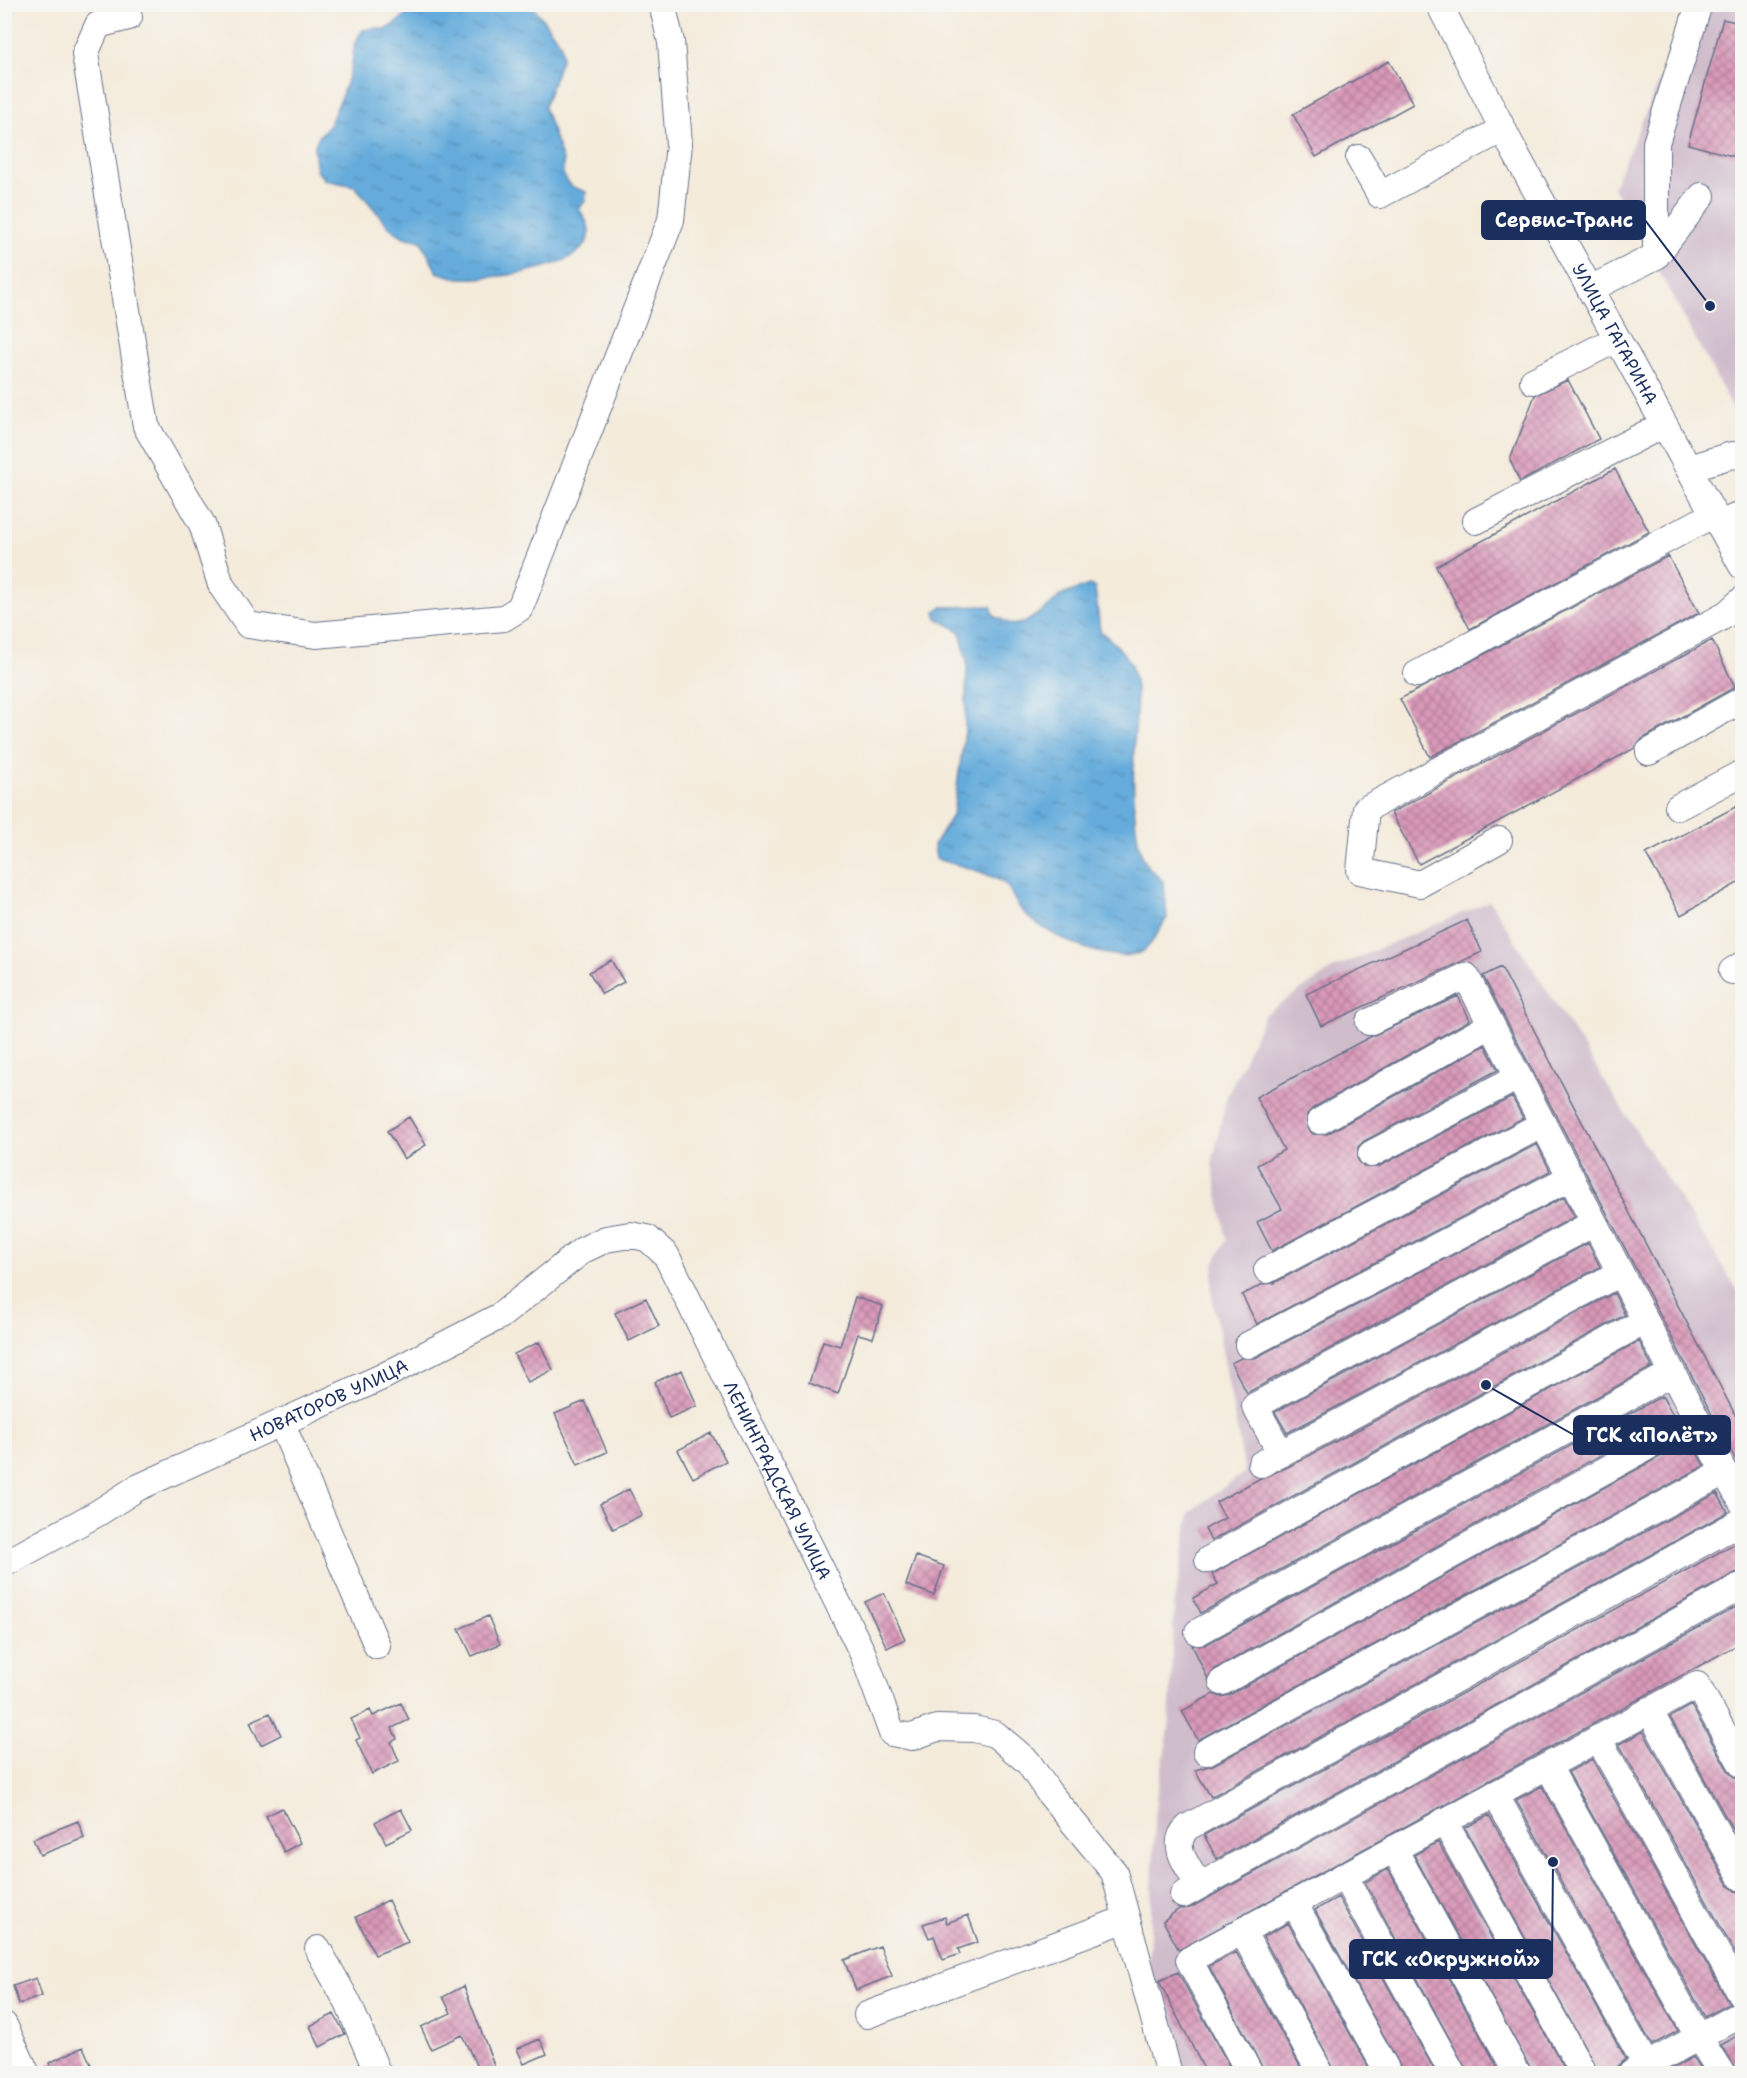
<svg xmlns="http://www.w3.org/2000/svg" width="1747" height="2078" viewBox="0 0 1747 2078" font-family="'Shantell Sans',sans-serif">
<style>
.industrial{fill:#d0bdcc}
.water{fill:url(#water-ripples);stroke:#406e9d;stroke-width:1.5}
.building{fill:url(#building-cross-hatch)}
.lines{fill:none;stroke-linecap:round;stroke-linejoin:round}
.minor-casing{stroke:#67718a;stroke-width:28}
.minor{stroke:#fff;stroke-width:26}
.labels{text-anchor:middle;stroke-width:5;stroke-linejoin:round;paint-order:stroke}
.street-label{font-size:18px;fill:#1b2f5e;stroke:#f6f6f2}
.leader{fill:none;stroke:#1b2f5e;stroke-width:2}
.callout-dot{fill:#1b2f5e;stroke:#f6f6f2;stroke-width:2}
.callout{fill:#1b2f5e;stroke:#1b2f5e;stroke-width:2}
.callout-label{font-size:20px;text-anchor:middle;font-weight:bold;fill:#fff}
</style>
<defs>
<pattern id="water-ripples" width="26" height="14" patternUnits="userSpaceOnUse" patternTransform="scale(1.5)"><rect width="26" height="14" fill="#65acdc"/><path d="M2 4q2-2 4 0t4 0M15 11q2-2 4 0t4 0" fill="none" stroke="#528cb6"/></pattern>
<pattern id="building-cross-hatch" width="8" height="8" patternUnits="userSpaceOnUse" patternTransform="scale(1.5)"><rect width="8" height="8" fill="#da99b9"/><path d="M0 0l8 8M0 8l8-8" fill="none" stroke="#b07d9a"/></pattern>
</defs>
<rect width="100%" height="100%" fill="#f6f6f2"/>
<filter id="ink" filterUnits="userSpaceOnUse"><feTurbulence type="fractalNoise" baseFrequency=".0167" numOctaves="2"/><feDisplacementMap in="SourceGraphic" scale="12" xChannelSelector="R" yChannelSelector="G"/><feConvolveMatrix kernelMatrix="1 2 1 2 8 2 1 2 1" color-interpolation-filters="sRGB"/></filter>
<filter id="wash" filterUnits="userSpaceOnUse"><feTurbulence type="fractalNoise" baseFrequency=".008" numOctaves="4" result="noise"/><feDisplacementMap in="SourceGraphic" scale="24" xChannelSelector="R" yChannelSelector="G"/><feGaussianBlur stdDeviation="1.35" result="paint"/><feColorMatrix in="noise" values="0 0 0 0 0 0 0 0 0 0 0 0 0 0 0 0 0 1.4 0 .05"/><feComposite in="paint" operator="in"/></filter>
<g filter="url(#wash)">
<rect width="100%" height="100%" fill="#f4ebdb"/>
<path class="industrial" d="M1693,5H1742V425L1613,187Z
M1490,901L1742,1297V1641L1697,1666L1742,1746V2073H1182L1148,1977L1156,1798L1169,1730L1174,1606L1190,1512L1245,1472L1211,1290L1214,1263L1227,1240L1212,1164L1226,1099L1265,1014L1334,968Z"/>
<path class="water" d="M416,5H532L561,44L562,57L544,107L563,161V174L570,186L586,192L585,201L579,209C584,216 590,226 589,235C584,270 487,280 459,278C452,277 444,274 437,272L421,241L404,237L390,228L355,186L325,180L317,171L314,148L319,136L329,126L339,103L351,69L355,42L363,30L375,28L386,30L416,8Z
M1089,585L1095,588L1100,631C1112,641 1127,653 1132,669C1140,694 1135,720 1134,746C1133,777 1132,827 1142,856C1147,870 1157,872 1164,883L1167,918C1161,926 1151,947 1143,951C1112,968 1039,933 1019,907C1012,898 1012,888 1001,881C981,870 957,865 936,859L934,845L953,814L965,731L967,662L960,631L937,618L935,611L942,607L991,606L994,616L1013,625L1026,622L1049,607L1060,596Z"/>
<g id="blocks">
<path class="building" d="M1723,19L1743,24V159L1688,144Z
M1389,61L1413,104L1316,157L1293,114Z
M1568,380L1599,439L1520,482L1510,460L1535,395Z
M1615,469L1649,532L1470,629L1436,566Z
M1668,556L1699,613L1430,757L1400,699Z
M1712,640L1735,687L1642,739L1635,748L1419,864L1391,813Z
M1743,803V880L1681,915L1646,854Z
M1467,920L1482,952L1321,1026L1306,994Z
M611,960L624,982L602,994L589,972Z
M1501,967L1743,1430V1474L1483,976Z
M1458,996L1470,1020L1313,1108L1307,1114V1128L1313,1134H1327L1485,1045L1498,1070L1364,1141L1358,1147V1160L1364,1167H1378L1512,1097L1523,1118L1272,1251L1257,1222L1282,1209L1257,1165L1284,1150L1256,1097L1370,1037Z
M409,1117L426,1145L404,1159L387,1131Z
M1537,1144L1550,1171L1257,1324L1242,1295L1263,1284L1274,1283Z
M1564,1197L1574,1217L1247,1393L1231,1363L1241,1358H1255Z
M1588,1243L1600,1267L1287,1433L1275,1412Z
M1614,1293L1625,1315L1211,1541L1205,1529L1225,1518L1216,1502L1259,1479L1288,1467Z
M855,1297L883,1306L873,1338L858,1334L838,1394L809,1383L823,1341L840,1346Z
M646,1298L659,1326L629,1341L615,1313Z
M1639,1341L1652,1367L1201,1613L1193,1598L1218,1584L1212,1574Z
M539,1342L553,1370L528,1382L514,1354Z
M682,1370L697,1406L669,1418L655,1382Z
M1662,1396L1673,1415L1215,1669L1208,1679L1192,1645H1205Z
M585,1401L607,1452L578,1465L555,1414Z
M711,1433L726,1461L693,1478L678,1450Z
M1690,1440L1704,1466L1198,1740L1182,1711L1213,1694L1221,1697L1229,1695Z
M629,1489L642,1515L613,1529L600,1504Z
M1717,1493L1728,1512L1211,1797L1195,1770L1213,1765Z
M1743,1539V1571L1735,1573L1217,1859L1204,1835Z
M916,1556L944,1566L934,1595L906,1585Z
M884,1593L905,1639L887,1648L865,1602Z
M1743,1603V1642L1179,1950L1163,1921L1179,1909L1190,1908Z
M488,1616L500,1644L472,1656L459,1629Z
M401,1703L409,1720L392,1728L397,1739L391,1742L399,1761L372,1774L356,1740L360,1738L351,1719L370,1710L373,1716Z
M1691,1705L1729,1772L1735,1778L1743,1780V1848L1670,1717Z
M270,1713L281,1735L261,1745L250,1722Z
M1643,1731L1729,1885L1735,1891L1743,1893V1967L1619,1744Z
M1592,1759L1729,2004L1705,2017L1568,1772Z
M1542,1786L1678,2031L1652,2045L1516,1800Z
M282,1808L300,1843L284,1852L266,1816Z
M401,1809L412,1830L386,1843L375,1822Z
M1489,1815L1626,2059L1610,2073H1599L1465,1828Z
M78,1821L84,1838L40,1855L33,1839Z
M1438,1842L1567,2073H1533L1414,1855Z
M1388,1869L1501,2073H1468L1365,1882Z
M1338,1897L1436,2073H1404L1315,1910Z
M388,1900L408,1942L375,1955L356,1917Z
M968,1915L978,1942L958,1949L960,1954L943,1960L934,1936L929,1938L923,1924L945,1917L947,1923Z
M1288,1923L1372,2073H1336L1263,1937Z
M880,1946L892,1976L856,1990L844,1960Z
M1236,1952L1304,2073H1265L1209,1966Z
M1178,1972L1233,2073H1206L1159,1981Z
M36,1978L42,1996L19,2004L13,1986Z
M464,1986L497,2073H480L462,2035L431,2049L421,2027L451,2013L443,1997Z
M334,2014L345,2034L320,2047L310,2026Z
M1743,2033V2073H1737L1721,2045Z
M540,2039L547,2054L524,2064L517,2049Z
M83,2047L93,2069L82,2073H53L49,2063Z
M1693,2057L1704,2073H1666V2072Z"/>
</g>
</g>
<g filter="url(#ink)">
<use href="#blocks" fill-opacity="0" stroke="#67718a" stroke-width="1.5"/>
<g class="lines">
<defs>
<g id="minor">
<path id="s1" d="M1439,4L1512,147L1742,566"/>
<path d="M129,17L98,25L85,54L146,426L202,524L221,585L248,625L316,635L504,618L520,608L671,220L679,144L671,42L662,4"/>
<path d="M1359,158L1380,195L1503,129"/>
<path d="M1656,256V143L1699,4"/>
<path d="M1590,289L1656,256L1702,196"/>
<path d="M1533,381L1617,339"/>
<path d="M1689,468L1732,455L1742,456"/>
<path d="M1476,521L1663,425"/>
<path d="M1720,524L1742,514"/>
<path d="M1417,674L1714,514"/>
<path d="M1649,752L1742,700"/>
<path d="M1678,807L1742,773"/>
<path d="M1499,840L1420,884L1360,871L1366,809L1724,616L1742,600"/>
<path d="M1732,971L1742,965"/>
<path d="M1369,1022L1466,976L1724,1472L1742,1502"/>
<path d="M1320,1121L1491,1025"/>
<path d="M1371,1154L1518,1077"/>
<path d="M1267,1270L1543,1124"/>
<path d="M1248,1345L1571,1177"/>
<path d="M281,1422L377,1646"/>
<path d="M1281,1454L1255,1406L1594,1223"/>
<path d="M1261,1464L1620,1273"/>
<path d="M1208,1560L1645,1321"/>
<path id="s2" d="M4,1564L98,1513L137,1488L384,1376L500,1316L583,1250L606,1239L630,1235L647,1238L666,1255L863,1654L892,1733L912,1737L937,1728L974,1729L995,1734L1028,1762L1049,1793L1114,1872L1169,2074"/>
<path d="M1198,1632L1672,1373"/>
<path d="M1222,1682L1696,1420"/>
<path d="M1649,1710L1742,1878"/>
<path d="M1598,1738L1742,1997"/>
<path d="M1206,1752L1724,1472"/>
<path d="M1548,1766L1699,2038L1722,2074"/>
<path d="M1495,1794L1651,2074"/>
<path d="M1444,1821L1584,2074"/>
<path d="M1394,1849L1518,2074"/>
<path d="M1344,1876L1453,2074"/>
<path d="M1199,1885C1189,1868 1168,1845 1188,1827L1742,1521"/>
<path d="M1183,1895L1742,1586"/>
<path d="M1294,1903L1389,2074"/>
<path d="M1242,1931L1321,2074"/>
<path d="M318,1949L348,2003L378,2074"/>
<path d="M867,2015L1126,1919"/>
<path d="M4,2025L27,2074"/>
<path d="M1632,2073L1742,2014"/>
<path d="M1250,2074L1189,1960L1697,1685L1742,1765"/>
</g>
</defs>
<use href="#minor" class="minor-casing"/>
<use href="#minor" class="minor"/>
</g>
</g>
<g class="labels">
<g class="street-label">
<text dy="6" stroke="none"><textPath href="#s1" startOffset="374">УЛИЦА ГАГАРИНА</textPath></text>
<text dy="6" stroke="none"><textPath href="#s2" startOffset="364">НОВАТОРОВ УЛИЦА</textPath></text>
<text dy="6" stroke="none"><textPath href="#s2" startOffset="1005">ЛЕНИНГРАДСКАЯ УЛИЦА</textPath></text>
</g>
</g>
<path class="leader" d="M1710 306L1645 220M1486 1385L1574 1435M1553 1862L1552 1959"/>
<g class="callout-dot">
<circle cx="1710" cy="306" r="6"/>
<circle cx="1486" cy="1385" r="6"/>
<circle cx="1553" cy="1862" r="6"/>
</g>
<g class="callout">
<rect x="1482" y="201" width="163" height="38" rx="6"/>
<rect x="1574" y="1416" width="156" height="38" rx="6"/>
<rect x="1350" y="1940" width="202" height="38" rx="6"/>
</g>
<g class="callout-label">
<text x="1564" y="227">Сервис-Транс</text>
<text x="1652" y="1442">ГСК «Полёт»</text>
<text x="1451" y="1966">ГСК «Окружной»</text>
</g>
<rect width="1747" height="2078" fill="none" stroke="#f6f6f2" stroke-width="24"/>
</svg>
